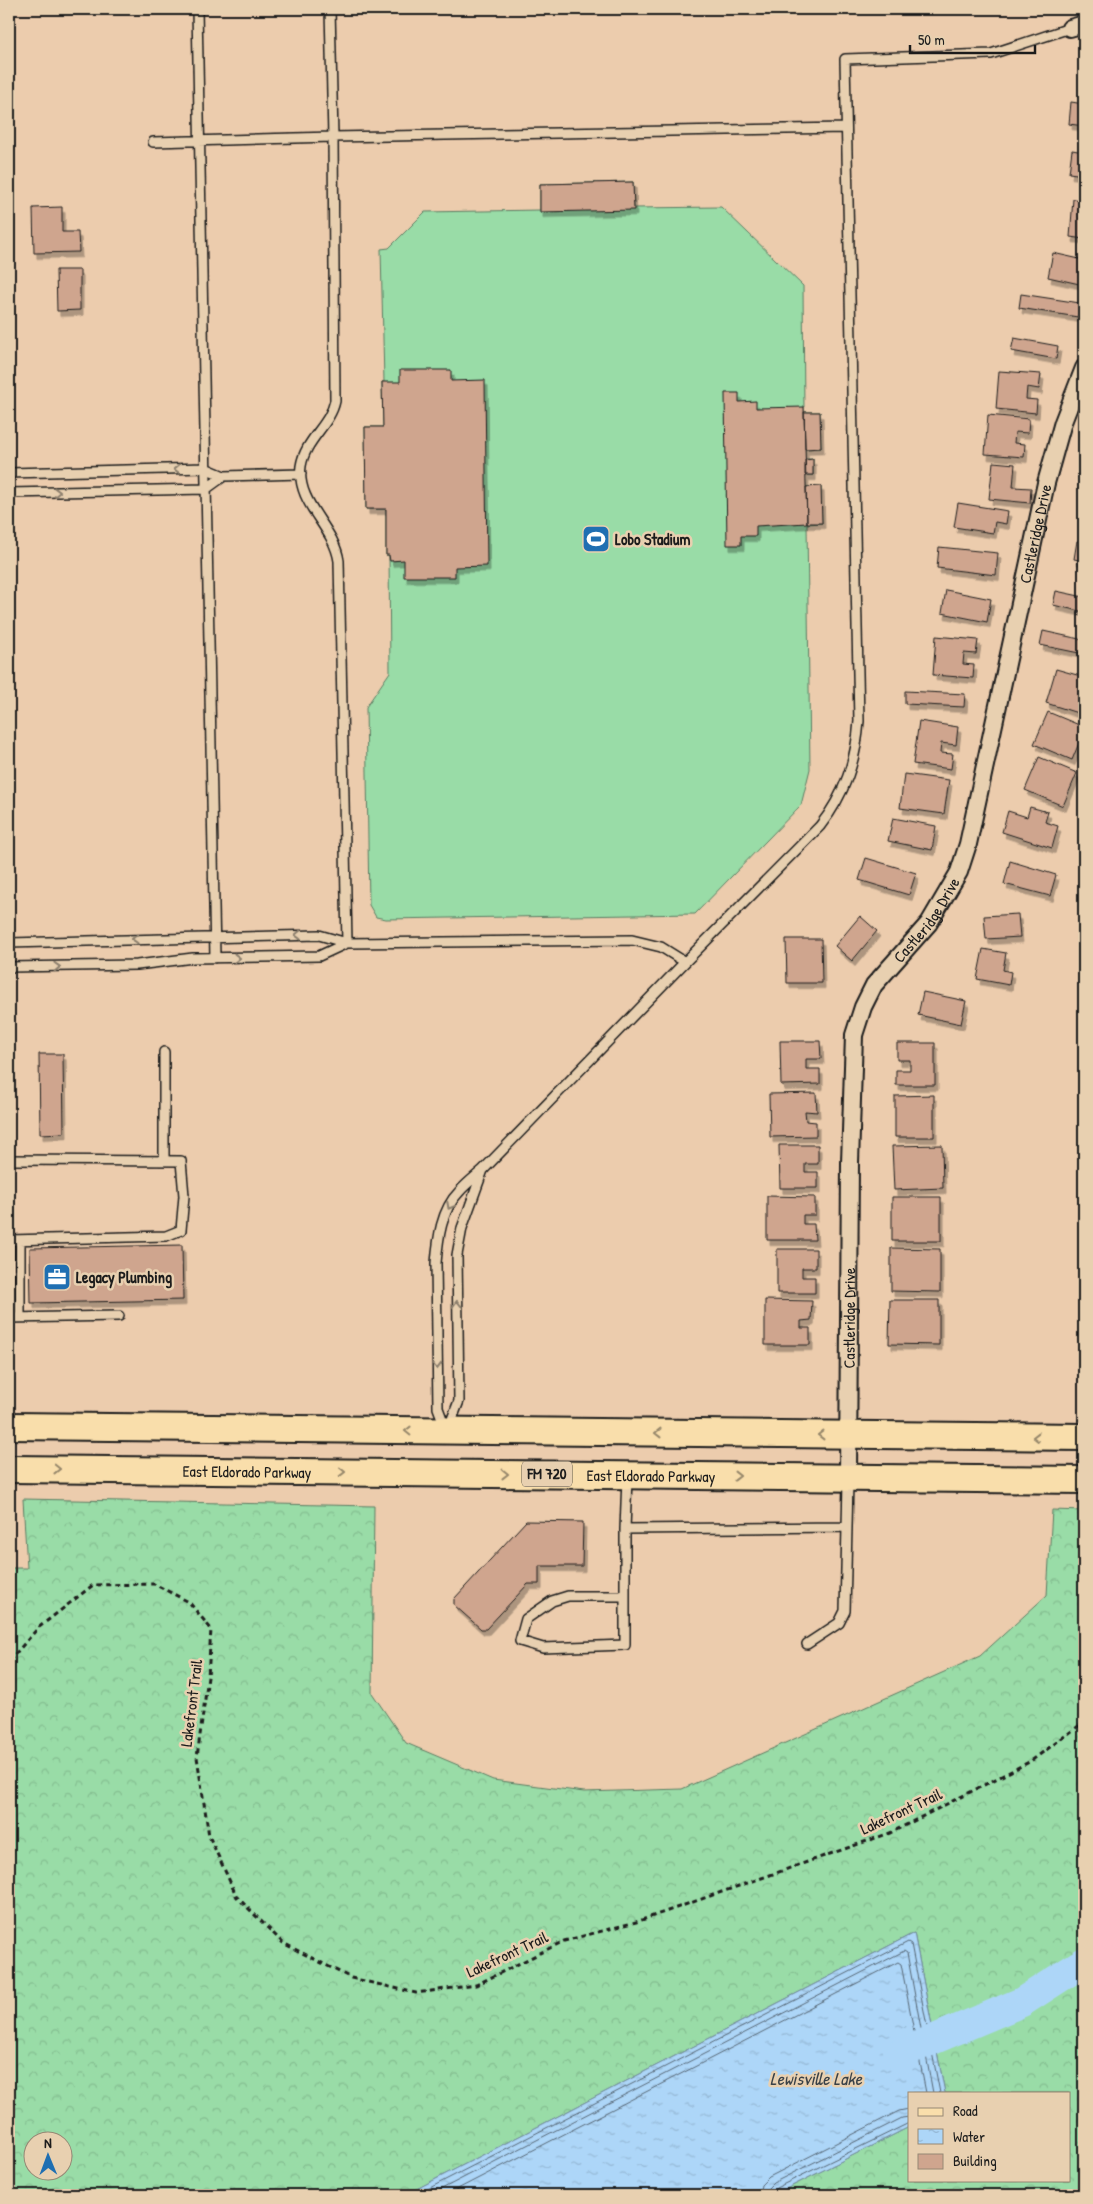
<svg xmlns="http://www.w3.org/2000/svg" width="1093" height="2204" viewBox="0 0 1093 2204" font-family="'Patrick Hand',sans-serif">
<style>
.forest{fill:url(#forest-crowns);stroke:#5a7c62;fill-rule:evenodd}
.garden{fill:#99dca7;stroke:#5a7c62}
.water{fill:url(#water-ripples);stroke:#738ca0}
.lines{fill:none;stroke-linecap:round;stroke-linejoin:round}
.shore{stroke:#566674;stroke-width:1}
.river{stroke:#add6f8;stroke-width:30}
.building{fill:#cfa58e;stroke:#1c1c1c;filter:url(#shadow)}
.lane-casing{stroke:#1c1c1c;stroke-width:12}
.street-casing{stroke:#1c1c1c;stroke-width:20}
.primary-casing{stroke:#1c1c1c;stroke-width:30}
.path{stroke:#1c1c1c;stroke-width:3;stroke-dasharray:5 4;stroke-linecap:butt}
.lane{stroke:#e8d0b0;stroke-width:9}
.street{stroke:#e8d0b0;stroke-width:16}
.primary{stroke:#f9deab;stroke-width:26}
.oneway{stroke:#8c7f6d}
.oneway2{stroke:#96876b}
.labels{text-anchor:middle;stroke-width:5;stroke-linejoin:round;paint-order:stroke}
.shield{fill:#e8d0b0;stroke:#595248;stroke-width:1}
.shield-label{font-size:15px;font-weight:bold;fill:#1c1c1c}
.street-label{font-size:16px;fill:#1c1c1c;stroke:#e8d0b0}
.poi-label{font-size:16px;font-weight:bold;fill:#1c1c1c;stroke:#e8d0b0;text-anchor:start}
.water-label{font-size:18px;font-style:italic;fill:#394148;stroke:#e8d0b0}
</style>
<defs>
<pattern id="forest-crowns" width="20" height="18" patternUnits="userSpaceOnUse" patternTransform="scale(1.25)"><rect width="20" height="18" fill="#99dca7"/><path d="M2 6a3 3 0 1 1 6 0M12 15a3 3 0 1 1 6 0" fill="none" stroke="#83bc8f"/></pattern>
<pattern id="water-ripples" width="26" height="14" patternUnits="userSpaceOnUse" patternTransform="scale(1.25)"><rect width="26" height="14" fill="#add6f8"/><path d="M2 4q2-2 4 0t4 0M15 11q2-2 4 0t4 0" fill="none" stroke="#94b7d4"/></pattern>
<filter id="shadow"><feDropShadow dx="3" dy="5.5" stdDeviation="0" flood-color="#0004"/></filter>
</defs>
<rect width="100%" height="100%" fill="#ecccad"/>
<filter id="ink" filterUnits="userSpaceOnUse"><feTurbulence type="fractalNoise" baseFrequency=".02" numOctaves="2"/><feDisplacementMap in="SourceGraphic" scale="10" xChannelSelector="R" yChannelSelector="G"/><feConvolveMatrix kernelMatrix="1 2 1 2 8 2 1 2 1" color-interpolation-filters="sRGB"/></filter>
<g filter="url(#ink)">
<path class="forest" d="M23,1499L374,1506L372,1693L406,1743L493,1780L584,1792L682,1789L980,1656L1047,1595L1052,1510L1084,1511V2195H774L909,2127V2180H1069V2093H945L914,1933L405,2195H9V1568H27ZM32,2142H62V2172H32Z"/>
<path class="garden" d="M633,182L634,208L721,207L803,286L804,412H820L821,448L805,449V459H813V475H805L806,487L821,486L822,523L807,524L810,769L801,805L695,914L386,919L376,917L369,905L366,707L390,672L389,555H386V509H366L365,427H383L382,382H384L381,249L389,248L425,212L540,210V184Z"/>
<path class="water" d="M914,1933L945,2093H909V2127L774,2195H405Z"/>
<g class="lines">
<path class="shore" d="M416,2195L908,1942L911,1944L940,2093
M430,2195L904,1951L907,1953L933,2093
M446,2195L898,1962L901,1964L926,2093
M759,2195L761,2185L769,2177L899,2111L909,2109
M767,2195L768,2188L773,2183L902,2118L909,2117
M773,2195L776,2188L909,2123"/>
<path class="river" d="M897,2055L1022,2002L1084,1962"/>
</g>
<path class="building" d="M1071,102L1084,104V126L1069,124Z
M1072,150L1084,152V175L1069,173Z
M633,182L634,210L540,212V184Z
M1073,199L1084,200V239L1070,237Z
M62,207V232H78L79,252L34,253L33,208Z
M1053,253L1084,260V285L1048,277Z
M56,270H80V310L57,311Z
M1021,294L1080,303L1078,317L1019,308Z
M1014,338L1058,346L1056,359L1011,351Z
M400,370H451V381L485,380L487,566L455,567V577H404V560L390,561L389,555H386V509H366L365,427H383L382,382H400Z
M999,371L1041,374L1039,389L1027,387L1026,399L1037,400L1036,413L996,409Z
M725,393H739V402L756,401V408L804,407L807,523L756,526V536H741V545H727Z
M804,412H820L821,448L805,449Z
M988,415L1029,419L1028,433L1015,432L1014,443L1025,444L1024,457L985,454Z
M813,459V475H805V460Z
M993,462L1015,464L1013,487L1031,488L1030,503L989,499Z
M821,486L822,523H807L806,487Z
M958,503L1008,511L1006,524L995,522L993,533L954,527Z
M1077,541L1084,542V561L1074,559Z
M939,547L998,553L996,575L937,568Z
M946,590L991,599L987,622L942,613Z
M1056,591L1084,597V612L1053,605Z
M1043,631L1084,640V654L1040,645Z
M936,636L978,640L976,654L964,653L963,664L974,665L973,678L933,675Z
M1056,669L1084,677V715L1046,703Z
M905,691L965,694L964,707L905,704Z
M1048,712L1084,727V731L1072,760L1034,744Z
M919,721L958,727L956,745L941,743L940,753L953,754L951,769L913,764Z
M1039,757L1077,773L1063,806L1025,790Z
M904,774L949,780L944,814L900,808Z
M1030,807L1048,812L1045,822L1058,826L1052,848L1002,832L1008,811L1027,817Z
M893,818L936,826L932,850L888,841Z
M866,858L916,873L909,895L859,880Z
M1010,861L1056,875L1050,896L1004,884Z
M1018,914L1020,937L986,939L984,916Z
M860,916L877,931L852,961L835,946Z
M786,939H821L822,983H787Z
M983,949L1006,953L1003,970L1011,972L1009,985L977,979Z
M923,992L966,1001L961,1024L918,1015Z
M780,1041H820L821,1059H806V1069H820V1084L781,1085Z
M897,1043H935V1085H896V1070H910V1060H897Z
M39,1054H63L64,1133L40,1134Z
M816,1093L817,1112L805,1111L806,1121L816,1122V1136L770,1137L769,1094Z
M934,1095V1137H895V1096Z
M779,1145H818V1164H805V1172H818V1188H780Z
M942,1145L943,1188L894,1190L892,1146Z
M767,1196L815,1197V1215H803V1224H814L815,1240H767Z
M892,1197H941V1241H892Z
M182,1245L183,1300L31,1303L30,1248Z
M891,1248L940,1249V1292L891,1291Z
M777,1249H816V1268H802V1277H815V1293H777Z
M765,1300L812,1301L811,1320L801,1321V1328H810V1345H765Z
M890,1300H939V1345L889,1344Z
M526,1521L583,1522L582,1566H539V1584H528L486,1629H481L454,1605V1599Z"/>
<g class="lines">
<defs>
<path id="lane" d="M197,9L215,958
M153,142L333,137L330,9
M9,473L205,468L224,476L301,474
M9,493L206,489L224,476
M9,943L319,935L347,943L319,956L193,958L137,965L9,967
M685,962L661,947L632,940L347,943L339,561C334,526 296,504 301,466C305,440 330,425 335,401L333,137L846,128
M164,1052V1161
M9,1160L181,1161L184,1196L181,1230L166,1236L9,1240
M483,1170L462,1228L457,1255L459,1401L447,1432L438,1408L436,1263C438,1239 441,1210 459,1192C466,1184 475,1177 483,1170L685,962L820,826C845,794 856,761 859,721L845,59L991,54L1070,28
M20,1240V1318
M9,1318L119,1316
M627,1478L625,1529L847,1527L848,1481
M625,1596H568L552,1601L526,1619L520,1641L543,1648L625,1645V1529
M807,1644L839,1623L845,1611L847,1527"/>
<g id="street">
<path d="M1070,28L1084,24"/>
<path id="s1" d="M848,1477L850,1163L854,1035L863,1007L874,985L929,923L959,872L968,844L1046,483L1063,422L1084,368"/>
</g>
<g id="primary">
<path d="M9,1426L1084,1437"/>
<path id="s2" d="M9,1469L1084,1480"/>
</g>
</defs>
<use href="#lane" class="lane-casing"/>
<use href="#street" class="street-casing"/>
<use href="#primary" class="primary-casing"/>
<path class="path" d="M9,1661L38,1628L93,1585L154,1584L189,1602L211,1629L208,1677L197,1757L209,1836L237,1897L283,1943L351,1978L416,1993L476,1985L564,1941L636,1922L890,1833L1031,1761L1084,1722"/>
<use href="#lane" class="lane"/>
<use href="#street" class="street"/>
<use href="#primary" class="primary"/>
</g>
<defs><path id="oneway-chevron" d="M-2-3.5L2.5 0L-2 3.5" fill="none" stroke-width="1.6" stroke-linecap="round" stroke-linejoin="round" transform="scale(1.25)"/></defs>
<g class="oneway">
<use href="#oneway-chevron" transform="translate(177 469) rotate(179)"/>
<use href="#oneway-chevron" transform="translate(57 492) rotate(-1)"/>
<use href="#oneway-chevron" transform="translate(298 935) rotate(179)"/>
<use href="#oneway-chevron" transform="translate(135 939) rotate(178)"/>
<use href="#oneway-chevron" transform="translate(237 958) rotate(-1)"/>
<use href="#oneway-chevron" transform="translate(57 967) rotate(-2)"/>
<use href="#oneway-chevron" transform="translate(450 1206) rotate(118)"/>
<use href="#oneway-chevron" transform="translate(457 1304) rotate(-91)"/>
<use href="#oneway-chevron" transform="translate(437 1366) rotate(89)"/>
</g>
<g class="oneway2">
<use href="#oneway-chevron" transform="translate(408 1431) rotate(-179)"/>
<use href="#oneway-chevron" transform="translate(658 1433) rotate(-180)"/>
<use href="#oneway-chevron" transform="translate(821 1435) rotate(-180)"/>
<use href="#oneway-chevron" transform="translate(1036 1437) rotate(-179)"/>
<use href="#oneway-chevron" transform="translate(57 1469) rotate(1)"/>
<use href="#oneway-chevron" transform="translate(342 1472) rotate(1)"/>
<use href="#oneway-chevron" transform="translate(505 1474) rotate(1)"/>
<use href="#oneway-chevron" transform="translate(737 1476)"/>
</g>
</g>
<defs>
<symbol id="stadium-square" viewBox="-11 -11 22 22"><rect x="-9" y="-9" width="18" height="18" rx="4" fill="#1f6fb2" stroke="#e8d0b0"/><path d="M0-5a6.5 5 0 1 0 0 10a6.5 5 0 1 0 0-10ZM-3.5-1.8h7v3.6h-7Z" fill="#fff"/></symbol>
<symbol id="office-square" viewBox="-11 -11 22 22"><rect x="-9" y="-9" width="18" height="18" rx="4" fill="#1f6fb2" stroke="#e8d0b0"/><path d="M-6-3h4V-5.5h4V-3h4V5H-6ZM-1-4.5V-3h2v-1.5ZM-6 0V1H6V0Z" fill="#fff"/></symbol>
</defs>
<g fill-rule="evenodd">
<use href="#stadium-square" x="580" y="523" width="32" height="32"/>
<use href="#office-square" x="41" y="1261" width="32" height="32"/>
</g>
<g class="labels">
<rect class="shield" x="522" y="1461.5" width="50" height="25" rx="4"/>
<g class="shield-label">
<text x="547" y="1479">FM 720</text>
</g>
<g class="street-label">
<text dy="6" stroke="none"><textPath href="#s1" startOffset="985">Castleridge Drive</textPath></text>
<text dy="6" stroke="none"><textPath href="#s1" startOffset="580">Castleridge Drive</textPath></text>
<text dy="6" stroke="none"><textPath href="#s1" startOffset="159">Castleridge Drive</textPath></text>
<text dy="6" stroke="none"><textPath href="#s2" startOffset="238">East Eldorado Parkway</textPath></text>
<text dy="6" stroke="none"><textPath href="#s2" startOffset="642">East Eldorado Parkway</textPath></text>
<text transform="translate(191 1703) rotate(-83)" y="6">Lakefront Trail</text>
<text transform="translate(901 1811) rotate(-25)" y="6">Lakefront Trail</text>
<text transform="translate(507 1954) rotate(-25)" y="6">Lakefront Trail</text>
</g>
<g class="poi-label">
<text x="615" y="545">Lobo Stadium</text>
<text x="76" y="1283">Legacy Plumbing</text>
</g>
<g class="water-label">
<text x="816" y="2085">Lewisville Lake</text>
</g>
</g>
<rect width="1093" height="2204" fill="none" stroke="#e8d0b0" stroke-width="30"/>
<rect x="15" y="15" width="1063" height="2174" fill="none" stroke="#1c1c1c" stroke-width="2" filter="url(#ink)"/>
<rect x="908" y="2092" width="162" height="90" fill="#e8d0b0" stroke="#968875"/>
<rect x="918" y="2108" width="25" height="8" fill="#f9deab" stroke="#968875"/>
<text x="953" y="2116" font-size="15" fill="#1c1c1c">Road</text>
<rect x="918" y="2129" width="25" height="15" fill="url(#water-ripples)" stroke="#968875"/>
<text x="953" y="2142" font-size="15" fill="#1c1c1c">Water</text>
<rect x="918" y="2154" width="25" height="15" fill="#cfa58e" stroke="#968875"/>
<text x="953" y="2166" font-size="15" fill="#1c1c1c">Building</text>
<g transform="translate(48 2156) rotate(359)"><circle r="24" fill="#e8d0b0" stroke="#968875"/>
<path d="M0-4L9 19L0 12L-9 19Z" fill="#1f6fb2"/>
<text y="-8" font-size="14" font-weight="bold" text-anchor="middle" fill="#1c1c1c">N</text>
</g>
<path d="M910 45v8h125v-8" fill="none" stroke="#1c1c1c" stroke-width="2.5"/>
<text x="918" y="45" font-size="15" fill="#1c1c1c" stroke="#e8d0b0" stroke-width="4" paint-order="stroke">50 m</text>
</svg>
